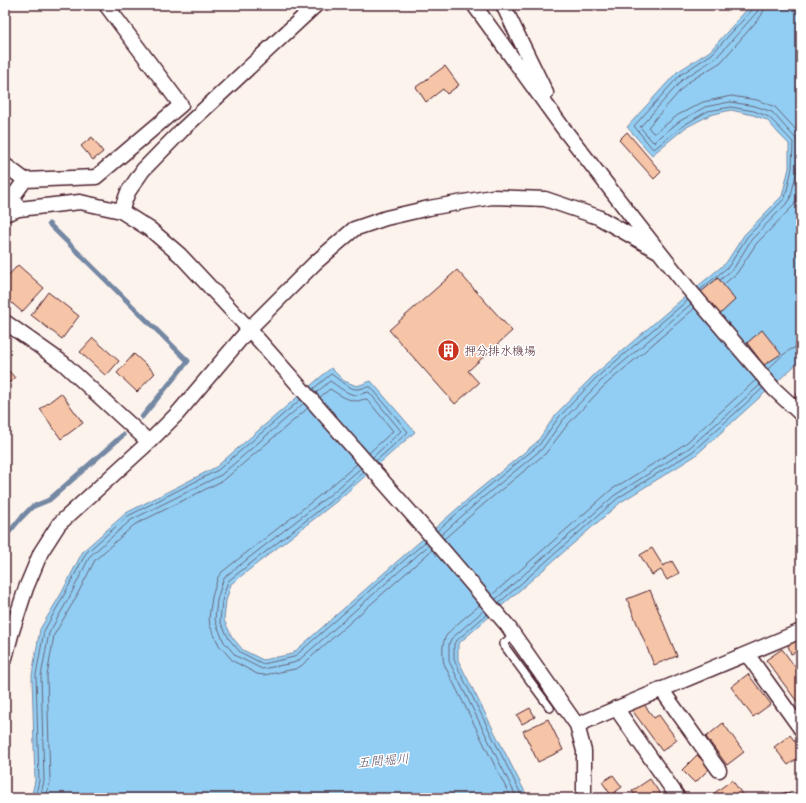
<svg xmlns="http://www.w3.org/2000/svg" width="806" height="803" viewBox="0 0 806 803" font-family="Sriracha,'Klee One',sans-serif">
<style>
.water{fill:#92cef3;stroke:#7588a3}
.lines{fill:none;stroke-linecap:round;stroke-linejoin:round}
.shore{stroke:#67657b;stroke-width:1}
.stream{stroke:#7588a3;stroke-width:5}
.building{fill:#f6c4a7;stroke:#4a1f2b}
.lane-casing{stroke:#4a1f2b;stroke-width:10}
.street-casing{stroke:#4a1f2b;stroke-width:17}
.lane{stroke:#fff;stroke-width:7}
.street{stroke:#fff;stroke-width:14}
.labels{text-anchor:middle;stroke-width:3;stroke-linejoin:round;paint-order:stroke}
.poi-label{font-size:12px;fill:#4a1f2b;stroke:#fff;text-anchor:start}
.water-label{font-size:13px;font-style:italic;fill:#605467;stroke:#fff}
</style>
<rect width="100%" height="100%" fill="#fdf3ed"/>
<filter id="ink" filterUnits="userSpaceOnUse"><feTurbulence type="fractalNoise" baseFrequency=".025" numOctaves="2"/><feDisplacementMap in="SourceGraphic" scale="8" xChannelSelector="R" yChannelSelector="G"/><feConvolveMatrix kernelMatrix="1 2 1 2 8 2 1 2 1" color-interpolation-filters="sRGB"/></filter>
<g filter="url(#ink)">
<path class="water" d="M751,5H801V360L695,456L621,502L458,644V660L528,798H31L35,781L32,675L40,629L61,594L83,551L126,513L216,467L331,368L344,381L357,386L371,381L415,432L337,501L231,584L226,601L224,620L232,637L243,650L263,660L292,654L476,492L537,442L556,414L594,375L681,300L726,263L744,235L782,196L789,168V144L779,134L767,120L753,115L731,110L710,115L685,128L652,155L627,127L677,72L710,51Z"/>
<g class="lines">
<path class="shore" d="M765,5L764,10L761,16L721,62L687,83L649,126L648,127L653,133H655L678,115L703,102L731,96L757,100L775,107L801,135
M720,280L734,268L751,240L790,200L797,170L798,144L797,140L772,112L755,106L730,102L705,107L680,121L654,142L652,141L640,127L683,79L716,58L757,12L758,9L759,5
M724,284L737,273L756,244L794,205L796,200L801,180
M700,290L729,266L747,237L785,198L792,169L793,142L769,117L754,111L731,107L708,111L684,125L654,149L652,148L634,126L680,75L712,54L753,9L754,5
M768,369C777,361 788,347 801,346
M313,389L331,374C339,379 345,387 355,389C360,390 366,386 371,387L408,432L376,461
M316,393L330,381C338,386 346,394 356,395C361,395 365,392 369,392L401,431L373,457
M320,397L330,389C338,394 348,401 358,401C361,400 364,399 367,399L393,431L369,453
M357,464C314,502 267,536 222,572L218,577L212,597L209,618L210,626L219,645L233,661L257,674L264,675L295,669L301,666L432,550
M361,468L331,494L259,550L226,576L223,580L217,600L215,619L216,623L224,642L236,656L262,669L293,663L298,661L429,545
M364,472L335,498L228,581L222,601L220,621L229,639L240,652L263,664L294,657L425,542
M437,531L478,495L539,445L559,417L596,378L688,300
M441,535L481,499L542,449L563,420L600,382L691,304
M444,539L485,503L546,453L568,424L604,386L695,308
M492,595L611,490L685,444L756,380
M496,599L615,495L689,448L760,385
M499,603L618,498L692,452L763,388
M480,605C472,612 448,630 445,638C442,644 442,660 445,666L511,798
M484,610L451,639L449,644V661L517,798
M487,614L455,642L454,644V660L523,798
M35,798L39,781L36,675L44,631L64,595L86,553L128,516L218,470L300,400
M40,798L44,781L41,676L49,633L69,598L90,556L131,520L221,475L304,403
M46,798L50,782L47,676L54,635L74,601L95,560L134,525L224,480L308,408"/>
<path class="stream" d="M49,224L188,361L142,417
M6,536L20,519L32,507L49,500L123,435"/>
</g>
<path class="building" d="M445,66L459,85L447,94L443,89L426,102L416,87Z
M627,132L661,172L654,179L619,140Z
M92,137L103,152L93,160L81,146Z
M18,265L44,288L22,312L5,297V279Z
M457,270L512,331L468,371L479,383L455,404L389,330Z
M718,278L735,300L719,315L701,292Z
M48,292L79,316L62,339L31,315Z
M762,330L781,354L764,365L747,343Z
M93,338L119,361L106,376L80,352Z
M134,354L155,373L137,392L117,373Z
M9,371L15,378L9,383L5,379V373Z
M801,391V405L794,396Z
M61,393L83,423L61,439L40,409Z
M652,548L663,566L672,561L679,573L667,580L661,570L652,575L640,555Z
M650,590L677,656L654,665L627,599Z
M801,634V650L791,654L786,640Z
M782,649L798,671L801,668V707L766,660Z
M748,674L771,704L753,717L731,687Z
M643,703L654,718L659,715L677,740L662,751L632,710Z
M530,708L535,717L522,724L517,715Z
M548,719L563,750L538,762L523,731Z
M723,723L744,752L727,765L706,737Z
M790,735L801,749V756L788,765L774,747Z
M697,755L710,768L695,783L682,770Z
M613,775L622,787L611,795L602,782Z
M650,779L663,798H637L632,791Z
M732,780L745,798H715L713,794Z"/>
<g class="lines">
<defs>
<path id="lane" d="M514,635L503,644L550,708
M784,798L786,797L787,798"/>
<path id="street" d="M474,5L563,128L635,221L687,287L774,389L801,414
M503,5L546,93
M5,165L25,180L12,198L19,209
M25,180L96,177L181,105L106,5
M121,211L128,192L143,170L183,129L316,5
M5,214L19,209L80,202L121,211L151,230L180,255L249,329L425,529L507,625L577,725L584,751V798
M5,322L63,363L149,442
M747,654L801,729
M5,658L12,631L26,588L41,552L59,524L149,442L177,414L249,329L315,263L354,229L386,218L429,208L492,197L545,199L598,217L658,251
M661,689L719,770
M616,708L677,796
M577,725L801,631"/>
</defs>
<use href="#lane" class="lane-casing"/>
<use href="#street" class="street-casing"/>
<use href="#lane" class="lane"/>
<use href="#street" class="street"/>
</g>
</g>
<defs>
<symbol id="building-disc" viewBox="-11 -11 22 22"><circle r="9.5" fill="#c8321e" stroke="#fff"/><path d="M-4-6H4V6H1V3H-1V6H-4ZM-2.5-4.3h1.7v1.8h-1.7ZM.8-4.3h1.7v1.8H.8ZM-2.5-1h1.7V.8h-1.7ZM.8-1h1.7V.8H.8Z" fill="#fff"/></symbol>
</defs>
<g fill-rule="evenodd">
<use href="#building-disc" x="436" y="338" width="25" height="25"/>
</g>
<g class="labels">
<g class="poi-label">
<text x="464" y="355">押分排水機場</text>
</g>
<g class="water-label">
<text transform="translate(383 760) rotate(-5)" y="5">五間堀川</text>
</g>
</g>
<rect width="806" height="803" fill="none" stroke="#fff" stroke-width="20"/>
<rect x="10" y="10" width="786" height="783" fill="none" stroke="#4a1f2b" stroke-width="1.5" filter="url(#ink)"/>
</svg>
